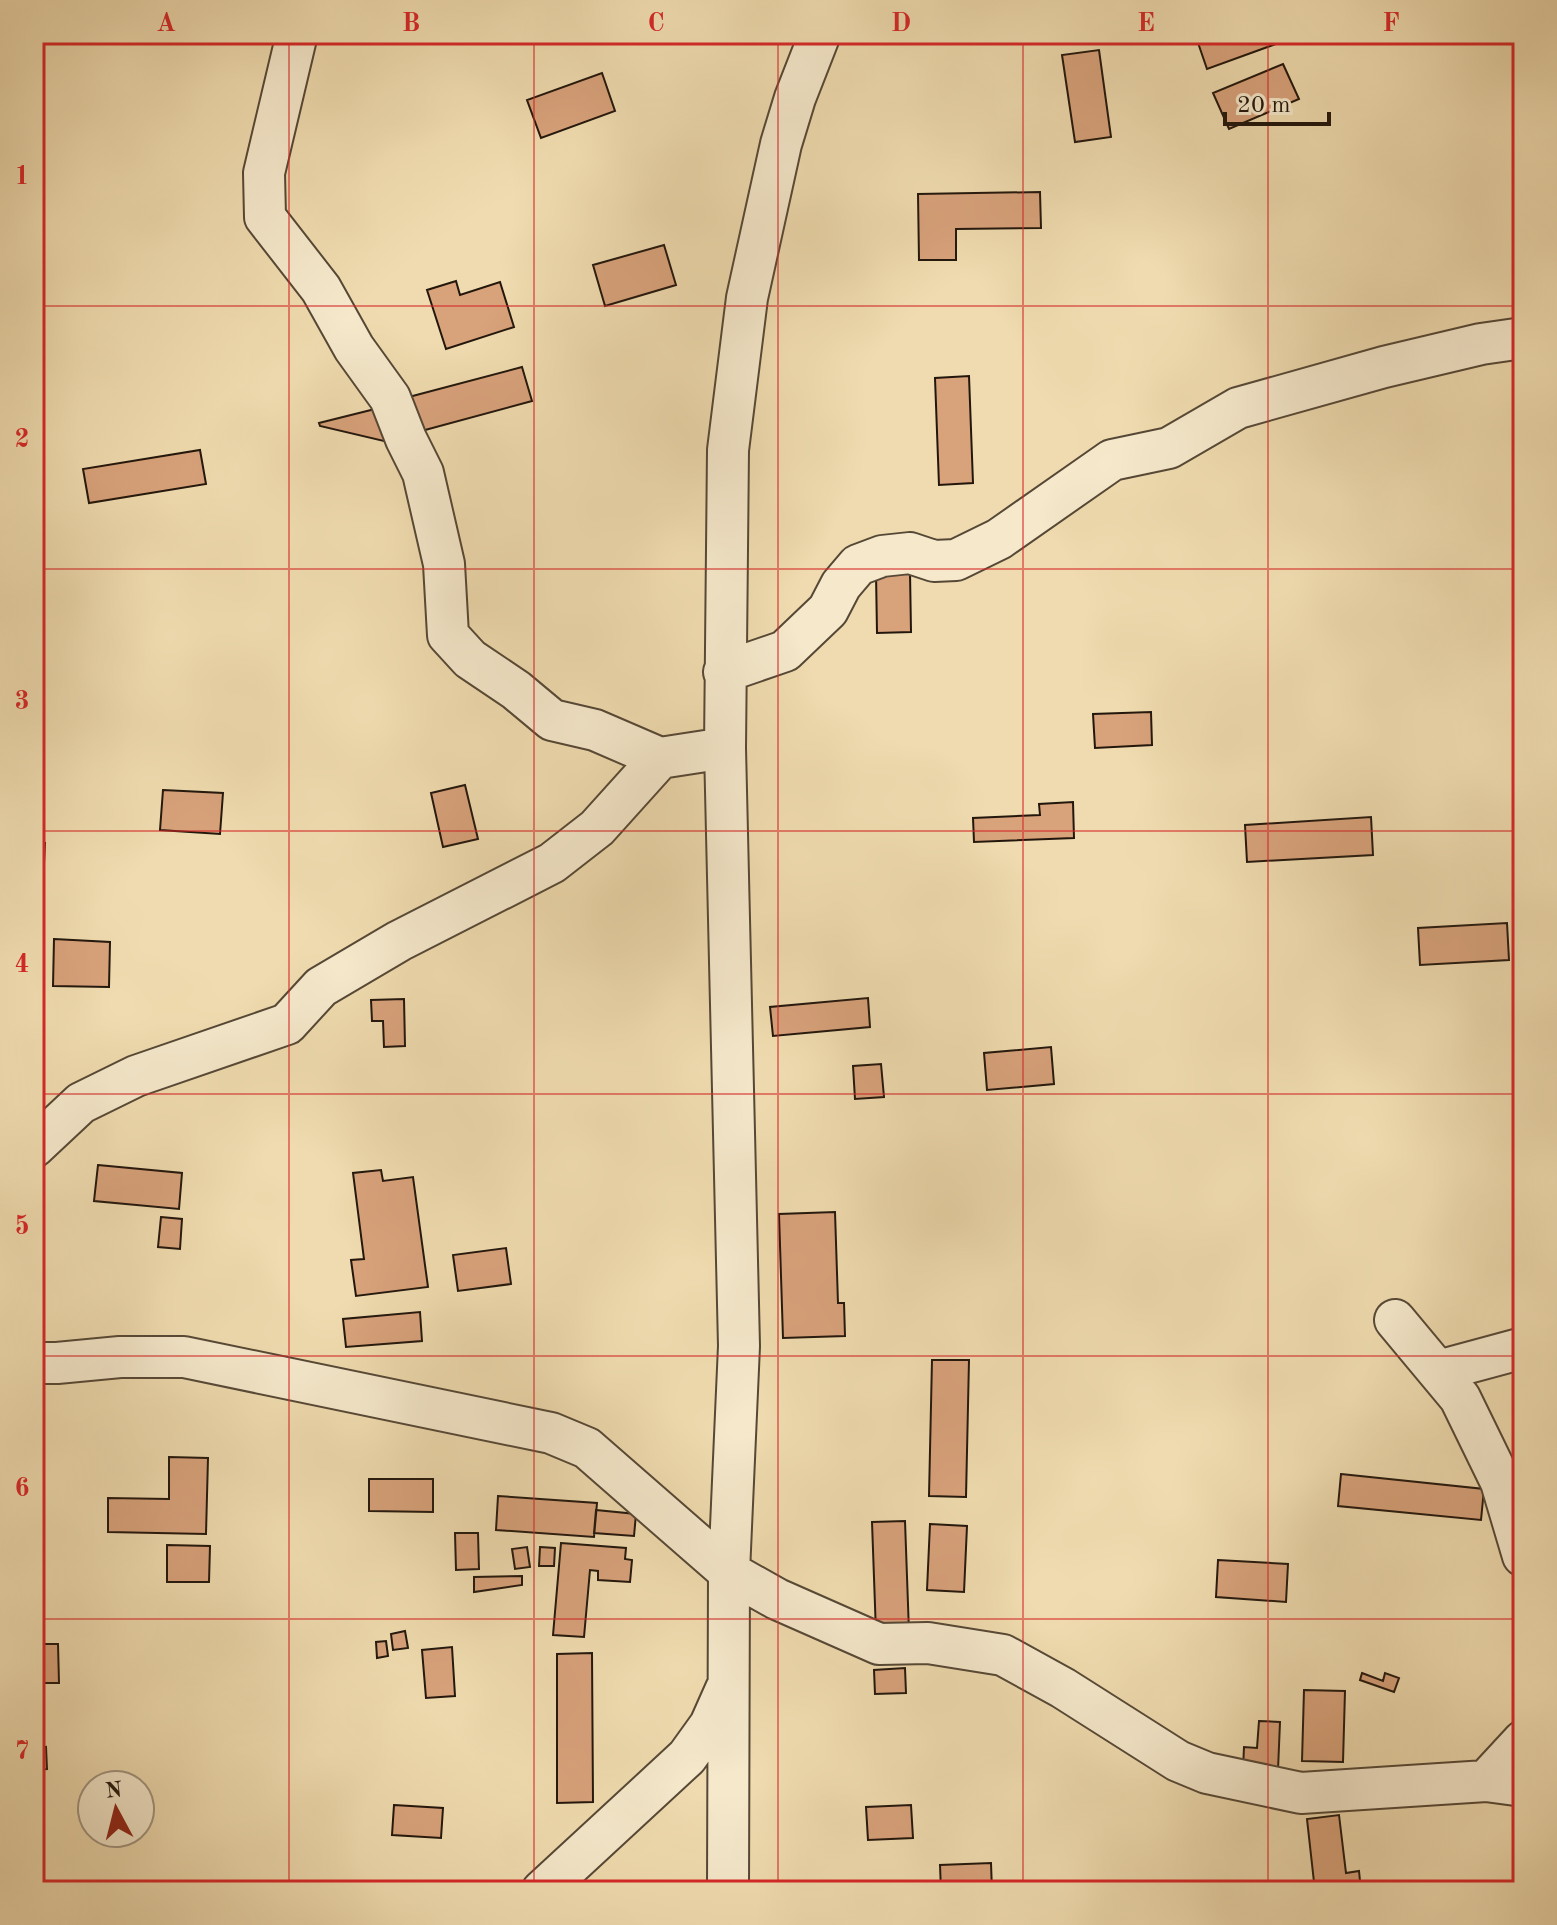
<svg xmlns="http://www.w3.org/2000/svg" width="1557" height="1925" viewBox="0 0 1557 1925" font-family="'Old Standard TT',serif">
<style>
.building{fill:#d8a27b;stroke:#23170d;stroke-width:2}
.lines{fill:none;stroke-linecap:round;stroke-linejoin:round}
.minor-casing{stroke:#564836;stroke-width:44}
.minor{stroke:#f5e8cb;stroke-width:40}
.grid{fill:none;stroke:#d62828;stroke-width:2;stroke-opacity:0.55}
.neatline{fill:none;stroke:#d62828;stroke-width:3}
.grid-label{font-size:26px;text-anchor:middle;font-weight:bold;fill:#d62828}
</style>
<rect width="100%" height="100%" fill="#efdbaf"/>
<filter id="stains"><feTurbulence type="fractalNoise" baseFrequency=".0025" numOctaves="4"/><feColorMatrix values="0 0 0 0 .2 0 0 0 0 .09 0 0 0 0 .02 0 0 0 .5 -.17"/></filter>
<radialGradient id="worn" r=".72"><stop offset=".6" stop-color="#630" stop-opacity="0"/><stop offset="1" stop-color="#630" stop-opacity=".3"/></radialGradient>
<path class="building" d="M34,34H64V36L34,47Z
M1195,34H1285L1287,40L1207,69Z
M1099,50L1111,137L1075,142L1062,55Z
M1283,64L1299,99L1229,129L1213,93Z
M602,73L615,111L541,138L527,100Z
M1040,192L1041,228L956,229V260H919L918,194Z
M664,245L676,285L605,306L593,265Z
M456,281L460,295L500,282L514,327L446,349L427,290Z
M522,367L532,401L414,433L405,398Z
M969,376L973,483L939,485L935,378Z
M379,408L388,442L320,426L319,423Z
M200,450L206,484L89,503L83,469Z
M910,572L911,632L877,633L876,573Z
M1151,712L1152,745L1095,748L1093,714Z
M465,785L478,839L443,847L431,793Z
M163,790L223,793L220,834L160,830Z
M1073,802L1074,838L974,842L973,818L1040,815L1039,804Z
M1371,817L1373,855L1247,862L1245,825Z
M34,843H45L42,904H34Z
M1507,923L1509,960L1420,965L1418,928Z
M54,939L110,942L109,987L53,986Z
M868,998L870,1027L773,1036L770,1007Z
M404,999L405,1046L384,1047L383,1021H372L371,1000Z
M1051,1047L1054,1084L987,1090L984,1053Z
M881,1064L884,1097L855,1099L853,1066Z
M98,1165L182,1173L179,1209L94,1201Z
M381,1170L383,1181L413,1177L428,1287L356,1296L351,1260L364,1259L353,1173Z
M835,1212L838,1303H844L845,1336L783,1338L779,1214Z
M161,1217L182,1219L180,1249L158,1247Z
M506,1248L511,1284L458,1291L453,1255Z
M420,1312L422,1341L346,1347L343,1319Z
M932,1360H969L966,1497L929,1496Z
M169,1457L208,1458L206,1534L108,1532V1498L169,1499Z
M1341,1474L1484,1489L1481,1520L1338,1506Z
M369,1479H433V1512L369,1511Z
M498,1496L597,1503L594,1537L496,1530Z
M596,1510L636,1514L634,1536L594,1533Z
M905,1521L909,1632L876,1633L872,1522Z
M930,1524L967,1526L964,1592L927,1590Z
M455,1533H478L479,1569L456,1570Z
M561,1543L626,1548L625,1559L632,1560L630,1582L598,1580V1571L590,1570L584,1637L553,1635Z
M167,1545L210,1546L209,1582H167Z
M527,1547L530,1567L515,1569L512,1549Z
M540,1547L555,1548L554,1566H539Z
M1218,1560L1288,1564L1286,1602L1216,1597Z
M522,1576V1585L474,1592V1577Z
M405,1631L408,1648L393,1650L391,1634Z
M386,1641L388,1656L377,1658L376,1642Z
M34,1644H58L59,1683H34Z
M452,1647L455,1696L426,1698L422,1650Z
M592,1653L593,1802L557,1803V1654Z
M905,1668L906,1693L875,1694L874,1670Z
M1362,1673L1383,1681L1385,1673L1399,1678L1394,1692L1360,1680Z
M1304,1690L1345,1691L1343,1762L1302,1761Z
M34,1720L38,1748L46,1747L47,1769L34,1770Z
M1259,1721L1280,1722L1278,1770L1243,1769L1244,1747L1257,1748Z
M394,1805L443,1808L441,1838L392,1835Z
M911,1805L913,1838L868,1840L866,1807Z
M1339,1815L1346,1873L1359,1871L1361,1891H1315L1307,1819Z
M991,1863L992,1891H941L940,1865Z"/>
<g class="lines">
<defs>
<path id="minor" d="M297,34L264,173L265,217L321,289L354,348L390,398L406,439L423,473L444,564L448,635L470,659L516,690L552,720L595,730L660,758L725,748
M724,672L785,651L828,610L841,585L858,565L882,556L910,553L934,561L956,560L999,539L1112,460L1169,448L1238,408L1384,367L1481,344L1523,338
M34,1147L81,1103L136,1076L287,1024L321,987L399,941L552,863L597,828L660,758
M1395,1320L1460,1398L1501,1482L1523,1556
M34,1363H57L120,1357H184L551,1433L587,1448L729,1572L777,1599L879,1644L928,1643L1003,1655L1063,1688L1178,1761L1207,1773L1301,1793L1486,1781L1523,1786
M1438,1371L1523,1348
M1486,1781L1523,1741
M542,1891L687,1757L710,1725L726,1689
M728,1891L729,1572L739,1346L725,748L728,450L747,298L781,144L795,98L820,34"/>
</defs>
<use href="#minor" class="minor-casing"/>
<use href="#minor" class="minor"/>
</g>
<path class="grid" d="M289,34V1891M534,34V1891M778,34V1891M1023,34V1891M1268,34V1891M34,306H1523M34,569H1523M34,831H1523M34,1094H1523M34,1356H1523M34,1619H1523"/>
<rect width="1557" height="1925" fill="none" stroke="#efdbaf" stroke-width="88"/>
<g transform="translate(116 1809) rotate(353)"><circle r="38" fill="#f5e8cb" stroke="#a1947f" stroke-width="2"/>
<path d="M0-6L14 30L0 20L-14 30Z" fill="#8f2418"/>
<text y="-12" font-size="22" font-weight="bold" text-anchor="middle" fill="#23170d">N</text>
</g>
<path d="M1225 112v12h104v-12" fill="none" stroke="#23170d" stroke-width="4"/>
<text x="1237" y="112" font-size="24" fill="#23170d" stroke="#f5e8cb" stroke-width="6" paint-order="stroke">20 m</text>
<rect x="44" y="44" width="1469" height="1837" class="neatline"/>
<g class="grid-label">
<text x="166" y="31">A</text>
<text x="411" y="31">B</text>
<text x="656" y="31">C</text>
<text x="901" y="31">D</text>
<text x="1146" y="31">E</text>
<text x="1391" y="31">F</text>
<text x="22" y="184">1</text>
<text x="22" y="447">2</text>
<text x="22" y="709">3</text>
<text x="22" y="972">4</text>
<text x="22" y="1234">5</text>
<text x="22" y="1496">6</text>
<text x="22" y="1759">7</text>
</g>
<rect width="100%" height="100%" filter="url(#stains)"/>
<rect width="100%" height="100%" fill="url(#worn)"/>
</svg>
